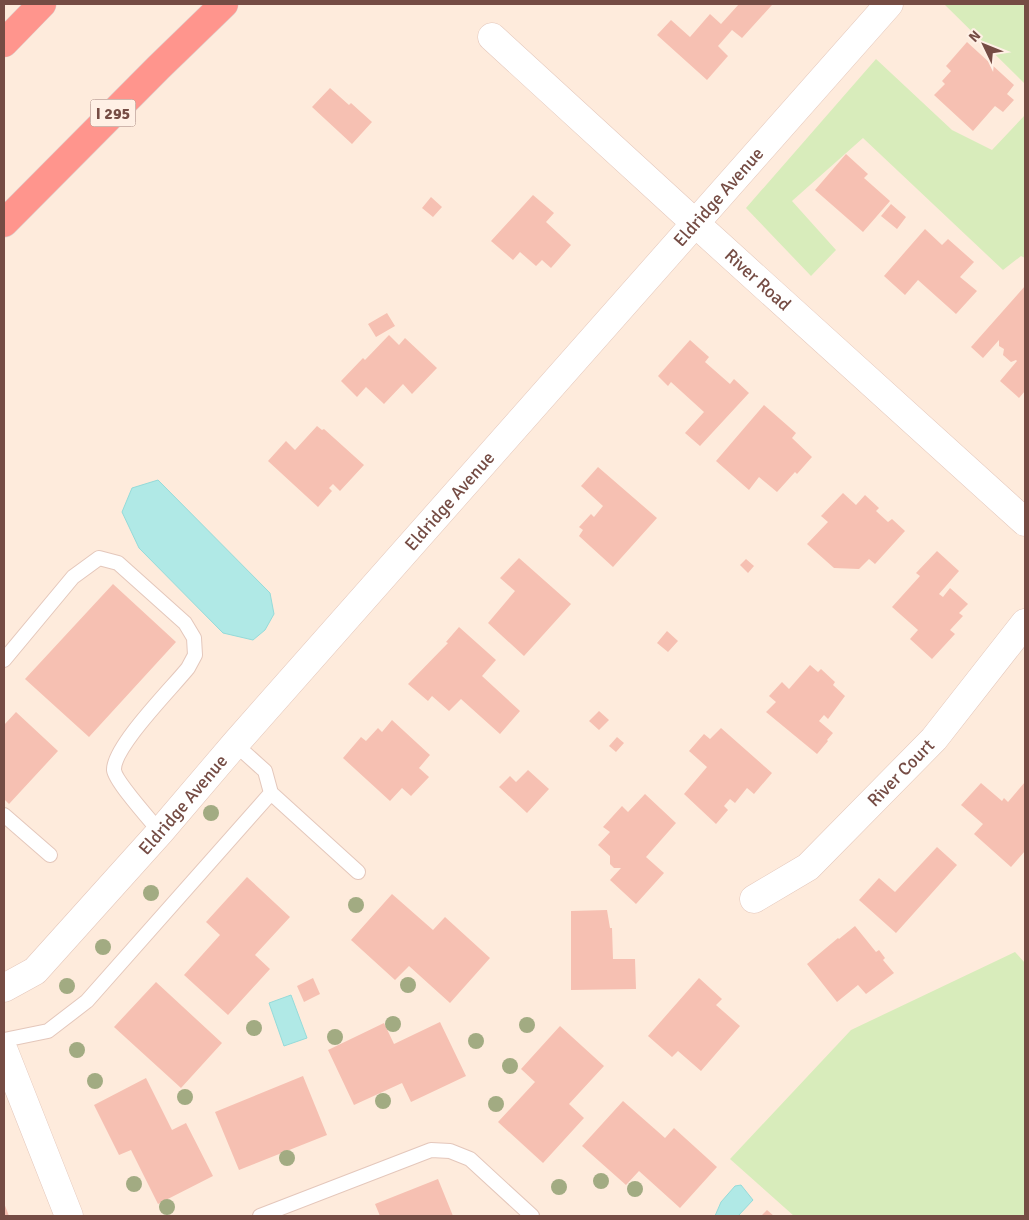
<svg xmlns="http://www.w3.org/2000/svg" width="1029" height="1220" viewBox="0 0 1029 1220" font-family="Signika,sans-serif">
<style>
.green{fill:#d8ecbb}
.water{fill:#b0e9e6;stroke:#95dbd9}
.building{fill:#f6c0b2}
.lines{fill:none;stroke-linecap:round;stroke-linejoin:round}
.service-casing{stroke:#e4c7bb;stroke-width:16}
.minor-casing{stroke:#e4c7bb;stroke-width:29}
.motorway-casing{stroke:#dbd0ce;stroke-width:29}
.service{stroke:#fff;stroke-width:14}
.minor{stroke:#fff;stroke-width:28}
.motorway{stroke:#ff958d;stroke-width:28}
.tree{fill:#a2ab82}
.labels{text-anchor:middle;stroke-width:4.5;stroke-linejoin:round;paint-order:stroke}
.shield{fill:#fff0e5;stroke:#9e7d74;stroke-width:1}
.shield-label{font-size:16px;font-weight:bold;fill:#754c44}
.street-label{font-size:18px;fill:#754c44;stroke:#fff0e5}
</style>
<rect width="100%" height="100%" fill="#feebdc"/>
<path class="green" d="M944,4H1025V84Z
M876,59L952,130L992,150L1025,115V258L1021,256L1003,270L863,138L792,201L836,250L811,276L746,208Z
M1015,952L1025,963V1216H794L730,1159L851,1030Z"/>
<path class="water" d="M158,480L270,593L274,614L265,630L253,640L223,633L139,548L122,512L132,488Z
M291,995L307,1038L284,1046L269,1003Z
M741,1185L753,1200L738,1216H715L721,1202L735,1186Z"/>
<path class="building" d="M739,4L772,5L742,38L732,30L718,46L728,56L707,80L657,35L671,20L690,37L710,14L721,24Z
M967,42L1014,85L1007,94L1014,100L1003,112L995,106L973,131L934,95L945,84L942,81L951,71L946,66Z
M330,88L349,105L351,103L372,122L352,144L312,107Z
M846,154L868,174L864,178L890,201L863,232L815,190Z
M533,195L554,213L546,222L571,245L551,268L542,260L536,266L520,252L513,260L491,241Z
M431,197L442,207L433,217L422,208Z
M891,204L906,217L897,229L881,216Z
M925,229L942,245L948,239L974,262L960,277L977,291L956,314L918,280L905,295L884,276Z
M1025,286V391L1019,398L1000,381L1017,361L1016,360L1011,362L1003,355L1004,349L999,346V340L983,358L971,347Z
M387,313L395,326L376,337L368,324Z
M389,335L399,345L405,338L437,368L412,394L403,384L384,404L366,387L357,397L341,381L363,358L365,360Z
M690,340L709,357L705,362L730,384L734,379L749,393L700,446L685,433L704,412L671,382L668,386L658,376Z
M764,405L796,433L792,438L812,457L797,474L795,472L777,492L759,477L749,490L716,461Z
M317,426L322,430L324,429L364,465L340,491L333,484L329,488L332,491L318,507L268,461L286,441L295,450Z
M598,467L657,518L613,567L579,536L583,530L579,527L591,514L594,517L603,506L581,486Z
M843,493L856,505L865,495L879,508L876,511L888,522L892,519L905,531L875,564L869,559L859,569L834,568L807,544L828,522L821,516Z
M937,551L959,571L939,594L943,597L950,588L968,604L959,613L963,616L950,630L955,634L932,659L910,639L918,630L892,607L920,576L916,573Z
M519,558L571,604L524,656L488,623L515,591L500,578Z
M746,559L754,566L748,573L740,565Z
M113,584L176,642L89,737L25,679Z
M459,627L496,660L482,676L520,711L500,734L461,699L449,711L432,696L428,701L408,684L448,643L446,642Z
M667,631L678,641L668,652L657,643Z
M810,665L818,672L821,669L835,682L833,685L845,696L828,719L824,715L819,721L833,733L827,740L828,741L817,754L766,712L776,702L769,696L782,682L789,689Z
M599,711L609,720L599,730L589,721Z
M16,712L58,751L9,804L4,799V725Z
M392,720L430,755L419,768L429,777L411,796L402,788L390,801L343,758L361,737L366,741L378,728L382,732Z
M721,728L772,773L754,794L747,788L735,803L730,799L724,806L728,810L716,824L684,794L707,767L689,751L704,734L710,739Z
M617,737L624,743L616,752L609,746Z
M528,770L549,789L527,813L499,787L510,776L516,782Z
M1025,782V851L1011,867L974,834L983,824L961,805L981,783L1002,801L1004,798L1008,802Z
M645,794L676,823L646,857L664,873L636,904L610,880L621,868H614L610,864V856L598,845L610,832L603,827L622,806L628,812Z
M937,847L957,865L896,933L859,900L879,878L895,892Z
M247,877L290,917L255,955L270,969L228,1015L184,975L220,935L206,922Z
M392,894L433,930L445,917L490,958L450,1003L409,966L395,980L351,940Z
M607,910L610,928H612L613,959H635L636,989L571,990V911Z
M855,926L876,952L879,950L885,958L883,960L894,973L866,994L858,985L837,1002L807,964L838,938L839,939Z
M313,978L320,994L304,1002L297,986Z
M699,978L722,999L716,1005L740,1026L701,1071L678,1051L672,1057L648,1036Z
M156,982L222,1043L181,1088L114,1027Z
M440,1022L466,1076L411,1102L402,1083L354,1105L328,1050L384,1023L394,1044Z
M560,1026L604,1066L569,1104L584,1118L543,1163L498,1122L535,1082L521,1069Z
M303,1076L327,1135L239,1170L215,1112Z
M146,1078L172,1130L186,1123L213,1176L158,1204L131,1150L119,1155L94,1105Z
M623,1101L665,1138L674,1128L717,1167L680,1208L639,1171L626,1185L582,1146Z
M438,1179L453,1216H380L375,1204Z
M4,1203L9,1216H4Z
M767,1210L774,1216H761Z"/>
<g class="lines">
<defs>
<path id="service" d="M4,660L73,577L99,558L118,563L185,623L194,638L195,655L188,668C172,688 113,747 114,770C115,781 151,821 160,832
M271,793L358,872
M4,815L50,855
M4,1040L48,1031L87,1001L271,793L265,771L235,744
M260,1216L431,1150L450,1151L470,1159L532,1216"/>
<g id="minor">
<path id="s1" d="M492,37L695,223L1025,522"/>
<path id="s2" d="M754,899L808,867L934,739L1025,623"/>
<path id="s3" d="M4,988L35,971L160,832L235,744L889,4"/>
<path d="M4,1051L69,1216"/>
</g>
<path id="motorway" d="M4,43L42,4
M4,223L158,68L224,4"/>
</defs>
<use href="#service" class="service-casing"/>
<use href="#minor" class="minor-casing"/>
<use href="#motorway" class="motorway-casing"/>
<use href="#service" class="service"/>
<use href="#minor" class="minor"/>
<use href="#motorway" class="motorway"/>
</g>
<g class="tree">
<circle cx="211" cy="813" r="8"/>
<circle cx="151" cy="893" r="8"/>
<circle cx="356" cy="905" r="8"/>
<circle cx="103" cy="947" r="8"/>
<circle cx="408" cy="985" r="8"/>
<circle cx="67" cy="986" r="8"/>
<circle cx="393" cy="1024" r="8"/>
<circle cx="527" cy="1025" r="8"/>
<circle cx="254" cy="1028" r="8"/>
<circle cx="335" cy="1037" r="8"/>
<circle cx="476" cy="1041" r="8"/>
<circle cx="77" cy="1050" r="8"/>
<circle cx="510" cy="1066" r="8"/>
<circle cx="95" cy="1081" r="8"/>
<circle cx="185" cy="1097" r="8"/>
<circle cx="383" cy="1101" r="8"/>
<circle cx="496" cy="1104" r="8"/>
<circle cx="287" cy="1158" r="8"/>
<circle cx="601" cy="1181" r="8"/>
<circle cx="134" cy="1184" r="8"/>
<circle cx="559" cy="1187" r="8"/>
<circle cx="635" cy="1189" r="8"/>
<circle cx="167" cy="1207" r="8"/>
</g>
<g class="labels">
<rect class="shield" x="90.5" y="99.5" width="45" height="27" rx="4"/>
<g class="shield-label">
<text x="113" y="119">I 295</text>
</g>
<g class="street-label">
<text dy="6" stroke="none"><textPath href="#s3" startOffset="1068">Eldridge Avenue</textPath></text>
<text dy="6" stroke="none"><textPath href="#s1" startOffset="360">River Road</textPath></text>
<text dy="6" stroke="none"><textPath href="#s3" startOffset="662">Eldridge Avenue</textPath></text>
<text dy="6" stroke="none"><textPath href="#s2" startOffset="195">River Court</textPath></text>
<text dy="6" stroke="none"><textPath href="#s3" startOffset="258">Eldridge Avenue</textPath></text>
</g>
</g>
<rect width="1029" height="1220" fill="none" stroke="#754c44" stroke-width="10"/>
<g transform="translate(984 45) rotate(313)" stroke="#fff0e5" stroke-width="4" paint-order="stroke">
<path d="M0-4L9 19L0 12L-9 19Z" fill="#754c44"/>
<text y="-8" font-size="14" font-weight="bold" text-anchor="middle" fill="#754c44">N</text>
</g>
</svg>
